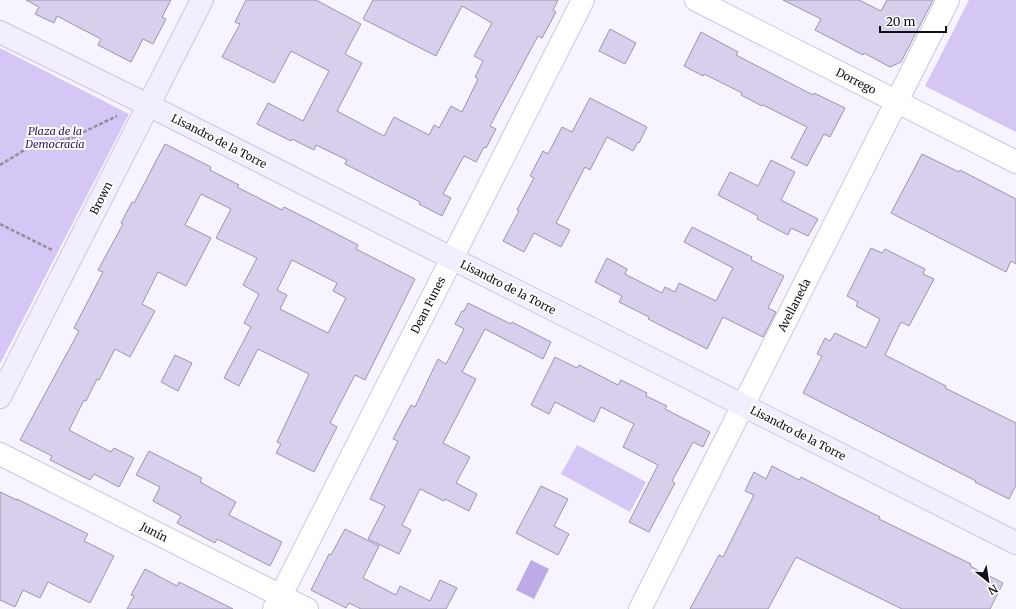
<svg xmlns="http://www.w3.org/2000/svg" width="1016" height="609" viewBox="0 0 1016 609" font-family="Merriweather,serif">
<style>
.green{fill:#d4c7f5}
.water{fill:#bdabe5}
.building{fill:#d7cfeb;stroke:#9c94ae;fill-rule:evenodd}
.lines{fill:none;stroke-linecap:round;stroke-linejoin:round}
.street-casing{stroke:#cdc6e1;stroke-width:24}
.secondary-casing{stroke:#cdc6e1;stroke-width:24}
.path{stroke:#93909a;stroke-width:2.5;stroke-dasharray:4 2;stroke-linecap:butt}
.street{stroke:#fff;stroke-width:22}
.secondary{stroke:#f3eefe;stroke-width:22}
.labels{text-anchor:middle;stroke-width:4;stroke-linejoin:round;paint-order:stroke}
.street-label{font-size:11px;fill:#110e17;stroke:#fff}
.park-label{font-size:11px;font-style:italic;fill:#321658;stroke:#fff}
</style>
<rect width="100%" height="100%" fill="#f7f4ff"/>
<path class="green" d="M969,0H1016V132L925,86Z
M0,48L129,114L0,364Z
M577,445L646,482L630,512L561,474Z"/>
<path class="water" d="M531,560L549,569L534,599L516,590Z"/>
<path class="building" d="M26,0H171L162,17L166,19L153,44L143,39L131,62L98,45L101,39L57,16L54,23L35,14L39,7Z
M246,0H316L361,24L345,54L362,63L337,111L384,136L394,117L429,135L434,125L439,128L451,106L462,112L478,79L475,77L483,61L474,56L492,23L462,6L436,56L363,19L373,0H558L553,10L556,12L542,38L538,36L490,126L496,129L486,148L484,147L476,162L464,156L443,194L451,198L442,216L419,204L420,202L345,164L347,160L316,145L314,150L292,139L291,141L257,124L268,103L303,121L329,71L291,51L274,83L222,57L240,24L235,22Z
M783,0H859L881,11L887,0H933L901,62L890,67L864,53L863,55L815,30L821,19Z
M610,29L636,43L625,64L599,51Z
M701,32L738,52L736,55L813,95L814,93L845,108L830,137L824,134L807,166L791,158L807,127L763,105L762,106L741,95L742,93L704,74L703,76L684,66Z
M590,98L647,127L639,143L638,142L633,151L607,137L590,170L585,167L556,223L570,230L561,247L534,233L524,252L503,241L519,211L517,210L534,178L530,176L543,151L548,154L562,127L572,132Z
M165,144L211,167L210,170L239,185L237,187L282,210L284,207L306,218L358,245L356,249L415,279L365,380L355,375L330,423L337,427L314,472L276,453L281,444L277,442L309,374L258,349L239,386L224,378L251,327L244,323L259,294L243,285L257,258L216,238L231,209L201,194L185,225L211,238L186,286L158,272L142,304L155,311L130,357L115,349L99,380L97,379L86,401L84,400L69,430L111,452L114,448L134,458L119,487L94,474L90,480L50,460L52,456L20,440L79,331L74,328L103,272L98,270L123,224L121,223L132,202L134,203ZM292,260L337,283L333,291L346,298L328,333L280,309L287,295L277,290Z
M922,154L959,172L960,170L1016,199V264L1011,261L1006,272L891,213Z
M771,160L795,172L781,200L818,219L808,236L791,228L788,235L757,219L758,216L718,195L730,172L758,186Z
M692,227L752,257L751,260L784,276L768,308L776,312L763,337L723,317L707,349L648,319L649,317L619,302L622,296L595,282L607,258L627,269L625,274L662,293L665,287L675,292L679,283L716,301L733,268L684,242Z
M871,248L882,253L885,249L925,269L923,274L934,279L909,326L901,322L885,355L946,386L945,388L1016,423V485L1009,499L975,482L976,481L803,393L822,356L817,354L825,338L830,341L835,333L866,348L880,319L856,306L858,302L847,296Z
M468,303L511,324L512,322L551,342L543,359L485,329L462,372L476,379L443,443L470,457L456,483L477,494L469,511L445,499L444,501L420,489L402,525L411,530L399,554L368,539L385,506L370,499L398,441L393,439L411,405L415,407L438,359L446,364L464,329L455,324L462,311H464Z
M175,355L192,363L178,391L161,382Z
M555,357L577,368L579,365L618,385L621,380L647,393L646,396L667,406L665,409L710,432L703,447L693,442L672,481L675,483L649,532L629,522L658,465L623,447L634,424L601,407L594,422L555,402L549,414L531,405Z
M149,451L202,478L200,482L236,502L229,515L282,542L270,566L217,539L215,543L177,523L181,516L153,501L160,487L136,475Z
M772,466L799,480L801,477L834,494L880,517L879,519L971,564L970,566L1003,583L990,609H902L796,557L768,609H690L719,555L723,557L754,495L745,491L754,472L766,479Z
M541,486L568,499L554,526L569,534L558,555L516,533Z
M0,492L17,500V499L88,534L84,541L114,556L90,603L48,582L40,598L23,590L15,607L0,600Z
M345,529L379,546L363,578L396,595L400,586L430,601L440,580L457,588L446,609H361L349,603L346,608L311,590L329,554L331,555Z
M145,569L177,586L179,582L233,609H127L134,596L131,595Z"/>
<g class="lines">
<defs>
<path id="street" d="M696,0L1016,162
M0,454L307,609
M274,609L583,0
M640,609L948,0"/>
<path id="secondary" d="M0,32L148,105L1016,543
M0,397L202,0"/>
</defs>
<use href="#street" class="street-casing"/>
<use href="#secondary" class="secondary-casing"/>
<path class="path" d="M0,165L26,149L71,138L117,116
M0,224L52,250"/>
<use href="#street" class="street"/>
<use href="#secondary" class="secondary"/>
</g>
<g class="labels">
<g class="street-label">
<text transform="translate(856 81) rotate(27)" y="4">Dorrego</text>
<text transform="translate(219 141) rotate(27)" y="4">Lisandro de la Torre</text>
<text transform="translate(101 198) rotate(-63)" y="4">Brown</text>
<text transform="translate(508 287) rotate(27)" y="4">Lisandro de la Torre</text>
<text transform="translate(428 305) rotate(-63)" y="4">Dean Funes</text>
<text transform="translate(794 305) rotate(-63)" y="4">Avellaneda</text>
<text transform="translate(798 433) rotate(27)" y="4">Lisandro de la Torre</text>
<text transform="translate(154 532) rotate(27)" y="4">Junín</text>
</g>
<g class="park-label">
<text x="55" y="135">Plaza de la<tspan x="55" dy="13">Democracia</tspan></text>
</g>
</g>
<g transform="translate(988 581) rotate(150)" stroke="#ffffff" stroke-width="3" paint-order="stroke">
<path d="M0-3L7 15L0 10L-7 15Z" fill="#110e17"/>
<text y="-6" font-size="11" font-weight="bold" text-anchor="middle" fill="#110e17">N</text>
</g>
<path d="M880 26v6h66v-6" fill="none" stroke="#110e17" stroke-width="2"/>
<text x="886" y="26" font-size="12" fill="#110e17" stroke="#ffffff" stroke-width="3" paint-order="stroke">20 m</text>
</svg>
